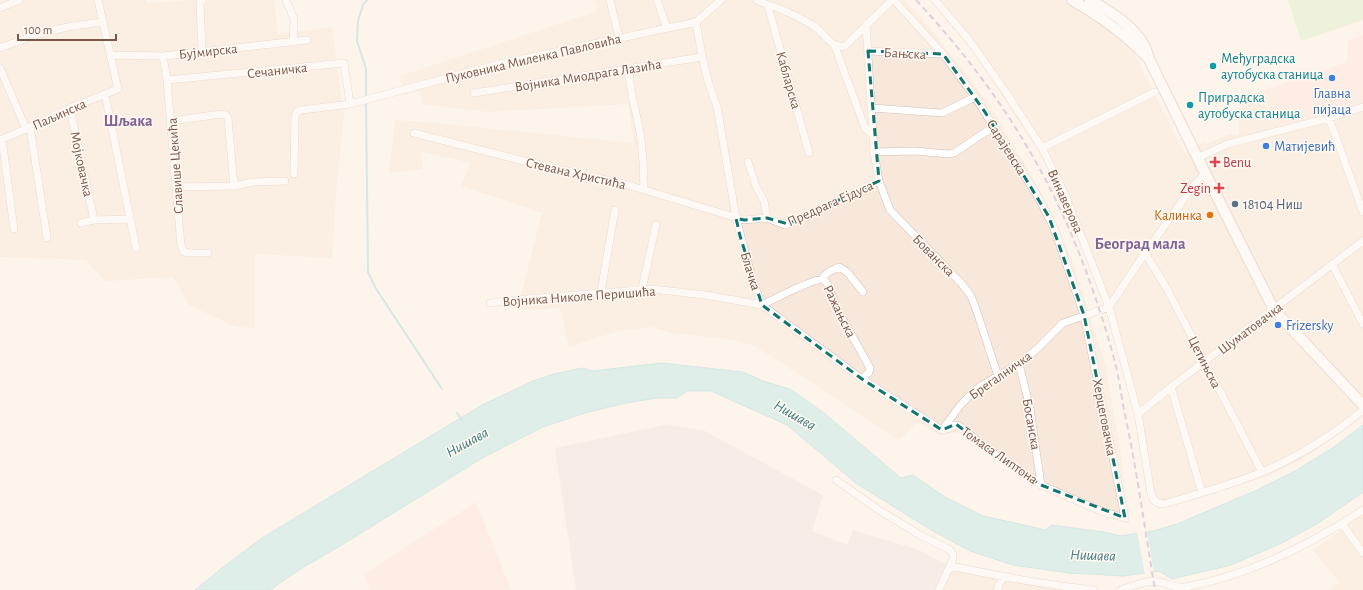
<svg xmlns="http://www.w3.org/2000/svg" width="1363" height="590" viewBox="0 0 1363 590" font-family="'Alegreya Sans',sans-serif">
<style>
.residential{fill:#f8e8db}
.commercial{fill:#fee4de}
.industrial{fill:#ede5e0}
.green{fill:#dbedc7}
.water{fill:#bde7e9;stroke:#a3d9db}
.pier{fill:#fdf4eb}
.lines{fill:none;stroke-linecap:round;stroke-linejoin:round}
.stream{stroke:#a3d9db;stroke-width:2}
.minor-casing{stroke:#d4bdb2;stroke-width:8}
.secondary-casing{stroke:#d9beb1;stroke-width:12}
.minor{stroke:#fff;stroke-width:7}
.secondary{stroke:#fff;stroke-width:10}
.rail{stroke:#b6a6ca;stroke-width:2;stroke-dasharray:6 4;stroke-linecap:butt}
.marked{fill:none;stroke:#0f766e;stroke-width:3;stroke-dasharray:8 5;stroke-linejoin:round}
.culture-dot{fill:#0f9aa8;stroke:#fff9f2;stroke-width:1.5}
.shop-dot{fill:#3f7fe0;stroke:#fff9f2;stroke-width:1.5}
.health-dot{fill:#e0444e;stroke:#fff9f2;stroke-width:1.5}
.service-dot{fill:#5c6f8a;stroke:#fff9f2;stroke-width:1.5}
.food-dot{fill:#e8710a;stroke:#fff9f2;stroke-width:1.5}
.labels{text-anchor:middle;stroke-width:3;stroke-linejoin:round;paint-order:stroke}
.street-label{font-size:14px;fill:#7b574b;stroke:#fff9f2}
.culture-label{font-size:14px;fill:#0d838f;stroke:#fff9f2;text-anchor:start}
.shop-label{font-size:14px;fill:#366cbe;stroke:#fff9f2;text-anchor:start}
.health-label{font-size:14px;fill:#be3a42;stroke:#fff9f2;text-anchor:start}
.service-label{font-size:14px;fill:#4e5e75;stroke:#fff9f2;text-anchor:start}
.food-label{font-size:14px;fill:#c56008;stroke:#fff9f2;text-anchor:end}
.water-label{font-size:15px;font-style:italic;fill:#3d7c80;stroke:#fff9f2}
.quarter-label{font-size:16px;font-weight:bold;fill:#806496;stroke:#fff9f2}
</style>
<rect width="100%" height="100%" fill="#fdf4eb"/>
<path class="residential" d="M0,0H146L147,3L190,0H274L278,34L332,27L344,116L337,181L332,258L255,254V328L236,327L189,305L173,277L106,281L85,260L0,257Z
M594,0H905L921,17L967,74L997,116L1054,215L1073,263L1106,367L1120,449L1129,524L1063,498L996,460L960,432L940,435L917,422L899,440L755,346L733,340L672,333L652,327L618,331L569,347L560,308L517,311L542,213L461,186L471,163L420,151L423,169L389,173L395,120L425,122L634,143L628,104L488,112L423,104L420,91L404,95L400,76L597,11Z
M929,0H1104L1093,17L1119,35L1134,53L1184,153L1205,142L1206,144L1228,135L1234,134L1235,136L1239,134V101L1255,93L1258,104L1273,99L1281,126L1363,101V410L1346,429L1301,460L1268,476L1160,509L1151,503L1146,491L1135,416L1108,314L1067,205L1038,151L970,48Z
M1363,514V590H1331L1339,582L1313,550Z
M947,565L971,566L1058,584L1098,590H937Z"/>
<path class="commercial" d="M1363,35V101L1281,126L1273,99L1258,104L1255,93L1347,62L1348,40Z
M476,502L511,590H371L363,575Z"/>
<path class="industrial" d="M665,425L703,430L823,495L812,531L847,545L853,530L919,550L947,565L937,590H576L555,448Z"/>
<path class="green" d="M1288,0H1363V20L1301,41Z"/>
<path class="water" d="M662,363L743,372L763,381L790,389L824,413L901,478L913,475L945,497L983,516L1046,530L1051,525L1104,532L1120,536L1153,531L1177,524L1257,490L1295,471L1334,447L1363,425V492L1320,522L1284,542L1231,565L1172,579L1159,571L1123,576L1069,573L1013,565L970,551L933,531L857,484L787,425L711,391H687L677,398H657L626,403L585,413L543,427L484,457L345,543L299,570L270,590H195L227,564L262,538L482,405L533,381L554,374L582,368L592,371Z"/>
<path class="pier" d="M1147,530L1154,573L1145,575L1137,531Z"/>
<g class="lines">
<path class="stream" d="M366,97V69L357,41L358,21L363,5L367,0
M366,102L368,272L375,287L442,389
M457,413L462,420"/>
<defs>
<path id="minor" d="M286,0L294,19L293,42
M610,0L619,38
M657,0L667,28
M757,0C764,4 771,6 778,8C788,12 806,21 815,27C824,33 833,50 845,46L892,0
M894,0L943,54L975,97L1038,197L1054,228L1084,315L1125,518L1101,511L1041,485L997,456L959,426L954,425L950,428L942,430
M935,0L969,40L1005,91L1042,148L1066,197L1109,307L1138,414L1151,494C1153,501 1157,504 1164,504C1197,494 1231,485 1262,472C1298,457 1333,435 1363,410
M768,6L809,153
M0,8L19,0
M696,22C701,50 705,79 717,106L736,218L753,282L762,305L862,379L942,430
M696,22L721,0
M866,24L874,152L879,181L890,210L961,283L971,296L976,309L998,376
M834,44L865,128L873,135
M0,48L44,32L73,26L102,22
M202,51L200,3L203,0
M868,51L943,54
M110,55L163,56L307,40
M163,56L167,80L181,246L184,252L189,253H208
M0,68L26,129
M629,69C629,93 638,116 641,139C643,156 644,173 644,189
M167,80L344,63L350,104
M474,93L702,57
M105,94L136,248
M70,108L94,220
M872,108L942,113L975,97
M1329,118L1363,212
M171,121L221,114L226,115L228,119L234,186
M30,127L47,238
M414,133L524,161L628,185L744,220L767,218L785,225L879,181
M2,139L14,229
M0,140L26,129L70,108L118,89L98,0
M1042,148L1155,92
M874,152L915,151L948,154L954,153L987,131L995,127
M1197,158L1228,144L1329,118L1363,107
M748,162L756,186L764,201L767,218
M294,174L295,116L297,112L301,110L350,104L499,64L696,22
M176,187L234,186L253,182L285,181
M81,223L94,220L129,219
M1145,253L1167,289L1262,472
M1332,264L1363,324
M822,279C825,272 833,270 839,267L847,272L863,292
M642,289L656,225
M601,292L615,210
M490,303L527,299L652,289L705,295L762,305
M762,305C774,299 814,278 824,279L828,285L837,309L870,368L869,372L862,379
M1019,364L1030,408L1041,485
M1171,387L1202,493
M1138,414L1171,387L1363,241
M942,430L959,407L968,397L979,387L1019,364L1038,348L1063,323L1109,307L1145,253L1194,185L1205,173
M836,480L882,512L920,535L950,550L953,554V559L939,590
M1342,524L1363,553
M950,569L956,567C1002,577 1048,585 1094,590
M997,590L1003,577
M1121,590C1133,586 1145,580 1159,582C1168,583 1176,589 1185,587C1247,576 1311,544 1363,510"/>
<path id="secondary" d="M1072,0C1100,16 1124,33 1146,56
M1090,0C1113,13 1143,31 1149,59L1205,173L1274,310L1363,405"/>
</defs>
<use href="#minor" class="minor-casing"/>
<use href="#secondary" class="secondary-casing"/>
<use href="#minor" class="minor"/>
<use href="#secondary" class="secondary"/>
<path class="rail" d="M916,0C956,43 993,90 1023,140C1065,208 1094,285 1115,362C1119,378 1121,394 1124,410C1137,470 1145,530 1155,590"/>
</g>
<path d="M0 0H1363V590H0ZM868,51L943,54L985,112L1049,217L1084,315L1125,518L1041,485L997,456L956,424L942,430L862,379L762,305L740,236L736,218L744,220L767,218L788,224L879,181Z" fill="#fdf4eb" fill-opacity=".55" fill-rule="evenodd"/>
<path class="marked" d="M868,51L943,54L985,112L1049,217L1084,315L1125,518L1041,485L997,456L956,424L942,430L862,379L762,305L740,236L736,218L744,220L767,218L788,224L879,181Z"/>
<g class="culture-dot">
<circle cx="1213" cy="66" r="4"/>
<circle cx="1190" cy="105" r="4"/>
</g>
<g class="shop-dot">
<circle cx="1332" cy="78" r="4"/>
<circle cx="1266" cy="146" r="4"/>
<circle cx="1278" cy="325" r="4"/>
</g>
<g class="health-dot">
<path d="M1213 156h4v4h4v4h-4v4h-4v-4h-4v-4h4z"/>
<path d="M1217 182h4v4h4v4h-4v4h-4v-4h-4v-4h4z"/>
</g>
<circle class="service-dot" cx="1235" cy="204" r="4"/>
<circle class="food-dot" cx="1210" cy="215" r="4"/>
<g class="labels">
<g class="street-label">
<text transform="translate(208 51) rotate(-6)" y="5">Бујмирска</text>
<text transform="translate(905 53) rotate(3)" y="5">Бањска</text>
<text transform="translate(533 58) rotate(-13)" y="5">Пуковника Миленка Павловића</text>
<text transform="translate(277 70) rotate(-6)" y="5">Сечаничка</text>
<text transform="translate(588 75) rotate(-9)" y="5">Војника Миодрага Лазића</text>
<text transform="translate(789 80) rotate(74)" y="5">Кабларска</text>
<text transform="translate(59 114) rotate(-24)" y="5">Паљинска</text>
<text transform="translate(1007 147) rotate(58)" y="5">Сарајевска</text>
<text transform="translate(82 164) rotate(78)" y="5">Мојковачка</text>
<text transform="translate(175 166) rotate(-94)" y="5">Славише Цекића</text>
<text transform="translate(576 173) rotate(13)" y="5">Стевана Христића</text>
<text transform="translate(1066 201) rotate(66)" y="5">Винаверова</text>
<text transform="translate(830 203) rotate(-24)" y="5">Предрага Ејдуса</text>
<text transform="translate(934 255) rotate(45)" y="5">Бованска</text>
<text transform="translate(751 271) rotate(73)" y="5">Блачка</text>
<text transform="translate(579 296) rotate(-4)" y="5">Војника Николе Перишића</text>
<text transform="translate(840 311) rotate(64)" y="5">Ражањска</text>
<text transform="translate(1250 328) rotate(-37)" y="5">Шуматовачка</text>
<text transform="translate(1205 362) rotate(63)" y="5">Цетињска</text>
<text transform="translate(1000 375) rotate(-35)" y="5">Брегалничка</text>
<text transform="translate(1105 417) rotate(79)" y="5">Херцеговачка</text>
<text transform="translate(1032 424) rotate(80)" y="5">Босанска</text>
<text transform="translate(1000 455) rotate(35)" y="5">Томаса Липтона</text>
</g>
<g class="culture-label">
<text x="1221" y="63">Међуградска<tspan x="1221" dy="16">аутобуска станица</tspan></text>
<text x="1198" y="102">Приградска<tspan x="1198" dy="16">аутобуска станица</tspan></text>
</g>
<g class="shop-label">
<text x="1332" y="98" text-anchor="middle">Главна<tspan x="1332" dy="16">пијаца</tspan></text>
<text x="1274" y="151">Матијевић</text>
<text x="1286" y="330">Frizersky</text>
</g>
<g class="health-label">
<text x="1223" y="167">Benu</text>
<text x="1211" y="193" text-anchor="end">Zegin</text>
</g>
<g class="service-label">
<text x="1243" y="209">18104 Ниш</text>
</g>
<g class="food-label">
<text x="1202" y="220">Калинка</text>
</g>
<g class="water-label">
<text transform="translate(795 415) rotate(30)" y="5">Нишава</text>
<text transform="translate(467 442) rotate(-29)" y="5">Нишава</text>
<text transform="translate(1093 555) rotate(2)" y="5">Нишава</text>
</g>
<g class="quarter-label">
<text x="128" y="126">Шљака</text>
<text x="1140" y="249">Београд мала</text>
</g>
</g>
<path d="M18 34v6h98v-6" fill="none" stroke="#7b574b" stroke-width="2"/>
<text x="24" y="34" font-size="12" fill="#7b574b" stroke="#fff9f2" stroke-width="3" paint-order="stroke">100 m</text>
</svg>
